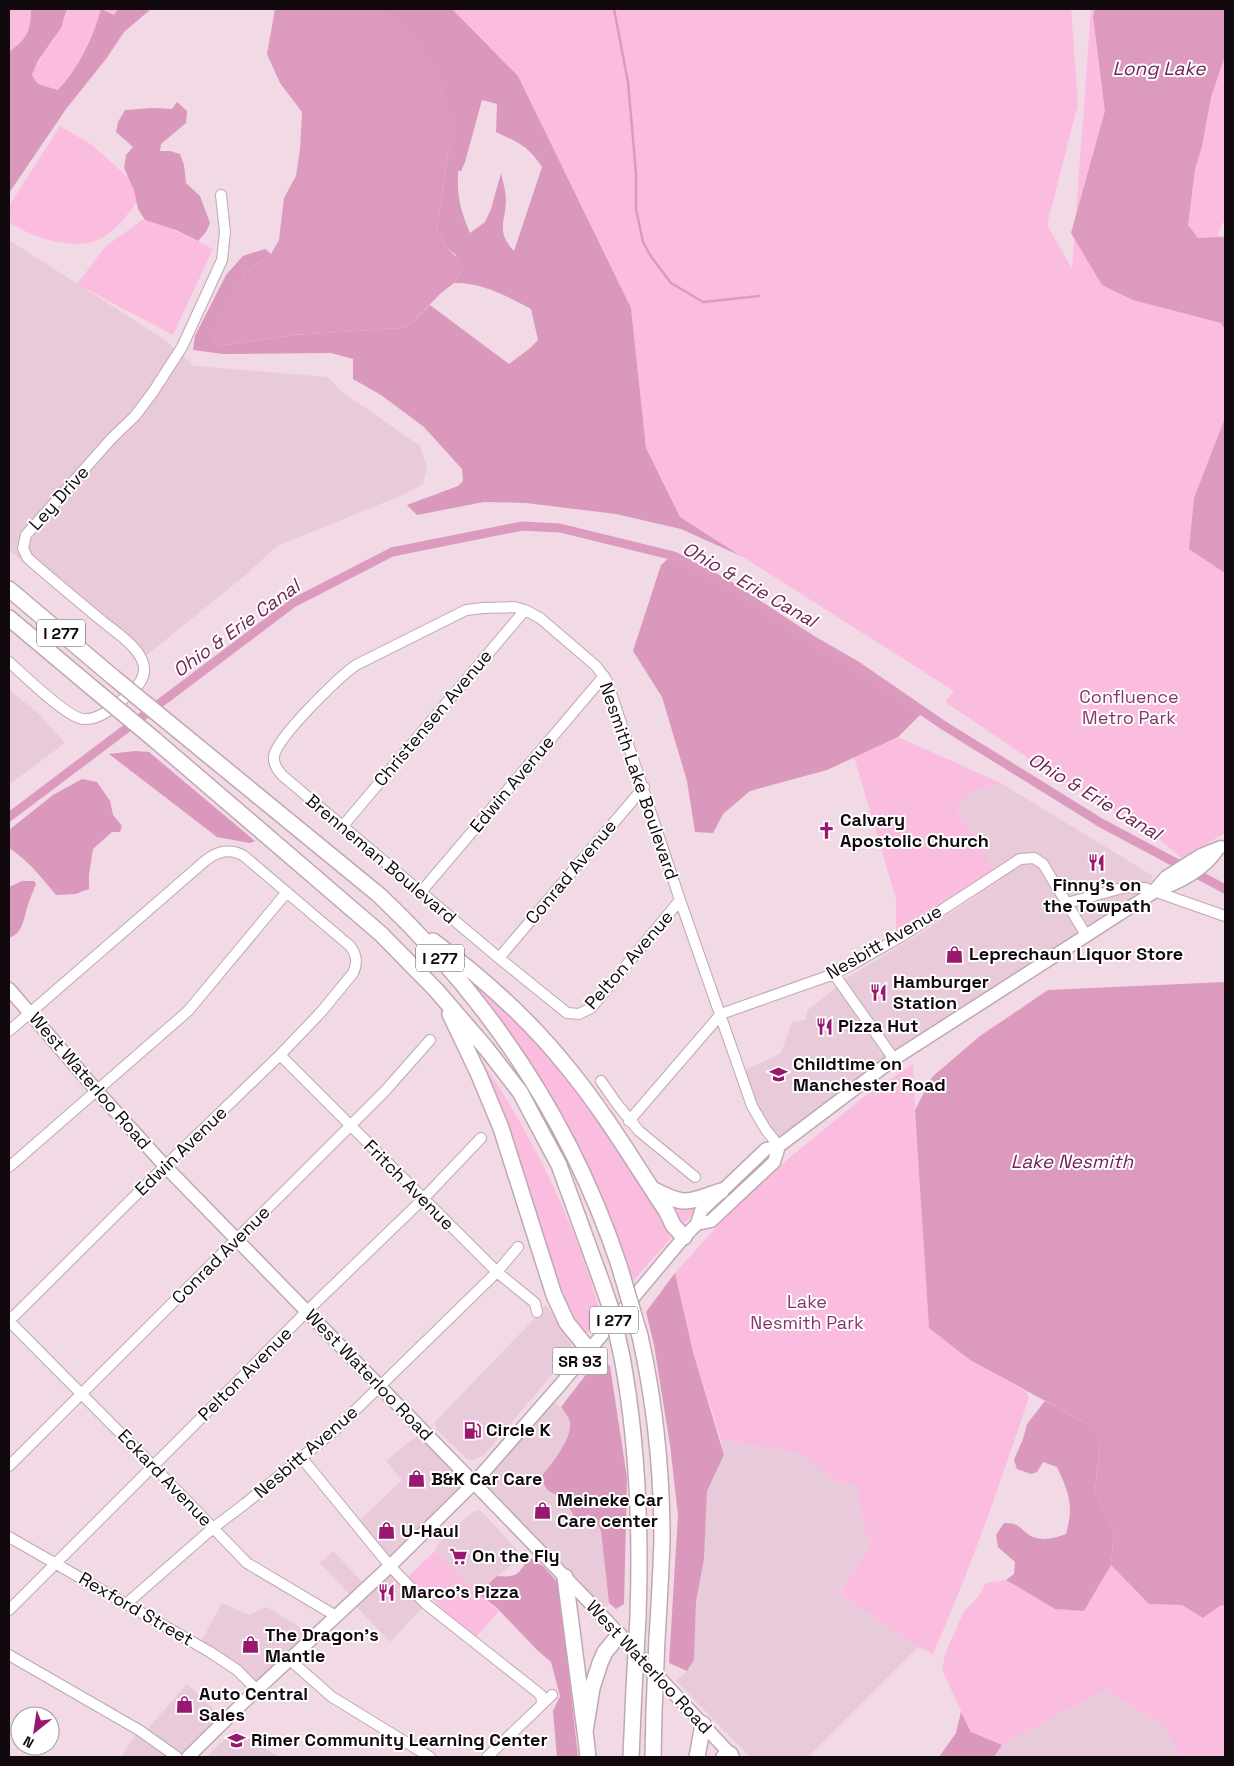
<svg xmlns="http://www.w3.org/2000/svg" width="1234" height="1766" viewBox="0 0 1234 1766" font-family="'Space Grotesk',sans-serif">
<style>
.built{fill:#e9cada}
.green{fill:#fbbddf}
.forest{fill:#da98bd;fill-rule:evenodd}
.water{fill:#dc9abe}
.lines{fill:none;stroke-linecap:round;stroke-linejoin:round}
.stream{stroke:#dc9abe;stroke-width:2.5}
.canal{stroke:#dc9abe;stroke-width:9}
.minor-casing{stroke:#bea8b4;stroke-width:12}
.major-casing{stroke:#bea8b4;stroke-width:15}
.highway-casing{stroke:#bea8b4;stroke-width:18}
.minor{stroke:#fff;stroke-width:10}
.major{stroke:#fff;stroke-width:12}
.highway{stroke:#fff;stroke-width:15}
.highway-bridge-casing{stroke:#bea8b4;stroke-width:18;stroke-linecap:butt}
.highway-bridge{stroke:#fff;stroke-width:15}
.labels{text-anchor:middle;stroke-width:4;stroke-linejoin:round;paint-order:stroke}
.shield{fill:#fff;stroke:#585356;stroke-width:1}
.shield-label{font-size:16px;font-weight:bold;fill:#11090d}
.street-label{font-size:18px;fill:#11090d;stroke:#fff}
.park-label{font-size:18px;fill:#843666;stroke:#fff}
.poi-label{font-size:18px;font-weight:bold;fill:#11090d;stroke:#fff;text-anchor:start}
.water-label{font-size:19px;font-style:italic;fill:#712555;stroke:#fff}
</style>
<rect width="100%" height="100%" fill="#f1d9e5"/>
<path class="built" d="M9,240L165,340L194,366L328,377L341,391L420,446L427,468L423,484L400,496L277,546L242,578L137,663L128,649L9,550Z
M9,690L37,712L65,743L9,785Z
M1001,783L1153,876L1144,899L894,1059L779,1146L766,1130L741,1071L748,1069L781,1053L792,1022L806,1020L807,1011L847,978L921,933L1001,879L957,811L969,793Z
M546,1305L572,1346L566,1358L484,1455L474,1460L467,1459L437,1430L435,1422L535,1318L537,1312Z
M550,1396L569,1418V1431L563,1448L542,1476L549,1493L558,1496L565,1502L578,1522L588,1514L594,1518L601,1531L609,1603L600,1614L474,1483L390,1566L426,1604L390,1642L352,1602L354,1599L320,1563L333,1551L367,1587L390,1566L356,1524L402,1480L386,1461L423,1431L474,1483Z
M721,1440L802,1454L838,1483L857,1485L863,1526L871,1541L840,1594L918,1647L808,1757H750L676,1681L687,1671L694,1660L696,1602L704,1559L707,1491L724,1455Z
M476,1510L481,1511L522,1555L480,1592L474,1590L435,1551L438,1544L452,1529Z
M222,1603L249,1615L267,1607L314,1636L257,1690L199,1645Z
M187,1684L225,1720L188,1757H121L139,1730L144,1733Z
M1105,1690L1164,1726L1180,1757H994L1002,1745Z
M235,1730L279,1757H206Z"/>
<path class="green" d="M9,9H31C30,33 28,37 9,52Z
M67,9H118L114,15L101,9C92,38 79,67 59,90L38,84L32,75C42,52 63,33 67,9Z
M452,9H1071L1078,104L1047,225L1072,269L1091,9H1225V219L1217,235L1225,237V833L1182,859C1145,824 1103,805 1060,779C1021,754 983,727 945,702L954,691L680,517L646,448L631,308L518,76Z
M60,126L92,145L144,192C132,208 119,229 100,239C74,252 31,237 9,222V206Z
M142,220L156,221L213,249L173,335L77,284L105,247Z
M898,737L1001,783L969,793L957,811L996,871L896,932V899L854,757Z
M461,971L525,1027L566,1074L669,1223L671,1238L633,1281L620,1241L594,1179L568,1125L508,1029Z
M477,1054C533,1136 575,1220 601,1316L589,1332L583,1334L576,1329L558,1290Z
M913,1064L915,1110L929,1328L970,1360L1025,1391L1029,1397C1000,1484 970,1570 933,1654L918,1647L840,1594L871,1542L863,1526L857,1485L838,1483L802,1454L721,1440L693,1352L675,1273L730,1212L788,1159L861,1099Z
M665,1201L702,1206L681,1226Z
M435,1551L474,1590L499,1611L475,1638L408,1577Z
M1111,1565L1149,1604L1182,1605L1203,1618L1221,1604L1225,1606V1757H1180L1164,1726L1105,1690L1002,1745L971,1732L942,1670L945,1654L964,1611L978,1597L986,1583L1006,1580L1055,1609L1084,1611Z"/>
<path class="forest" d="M31,9H67L61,28L38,61L32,75L38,84L58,90C79,68 93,37 101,9L114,15L118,9H151L124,32L106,59L66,109L9,193V52C28,37 30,33 31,9Z
M383,9H452L518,76L631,308L646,448L680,517L741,556L681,529L616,514L526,503L484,502L417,515L407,505L458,486L463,481L462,469L424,427L381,395L353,379V359L331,353L223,354L193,350L195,336L226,275L243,256L265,249L271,254L243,274L217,346L294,335L400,328L409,326L430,305L509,364L529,349L538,340L531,309C507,296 481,282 454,283L461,272L456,255L445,246L437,229L448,155L451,149ZM482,100L497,104L496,132C520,144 527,145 542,167L514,251C496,232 505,223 506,201C506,192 503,182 501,173L491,209L485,222L470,233C460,209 457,197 458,171H461L465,162Z
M177,102L187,111L186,123L161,144L160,151H170L180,154L184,165L186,183L200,196L210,223L206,232L198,241L176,230L145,220L138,209L134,190L124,168L126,155L133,147L116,132L118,122L125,110L153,108L172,109Z
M671,556L725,583L854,665L923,712L898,737L827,770L750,791L723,814L713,833L695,832L687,781L662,697L633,651L661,565Z
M135,751L149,752L255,841L250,843L217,837L109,754Z
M82,779L97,782L110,801L113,815L122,826L120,832H112L93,849L89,875V889L75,894L56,895C41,877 28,860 9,848V830L53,795Z
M22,881H34L36,884C33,892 29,900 27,908C24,919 22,934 9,938V887Z
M675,1273L693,1352L724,1455L707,1491L704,1559L696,1602L694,1660L687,1671L669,1663L678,1515L670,1445L654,1345L646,1312Z
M598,1359L610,1366L627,1478L624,1604L616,1609L609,1603L601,1531L594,1518L588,1514L579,1522C573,1516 570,1508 565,1502C554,1489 546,1498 542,1476C552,1463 577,1434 568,1417C566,1414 563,1410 561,1407Z
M1045,1401L1086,1423L1100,1440L1095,1492L1114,1532L1111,1565L1084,1611L1055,1609L1006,1580L1014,1574L1015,1562L998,1547L996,1535L1004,1523C1021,1522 1020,1531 1033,1537C1044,1541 1055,1538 1066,1534C1074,1505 1069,1493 1057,1467L1043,1462L1037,1472L1031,1474L1017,1469L1014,1460L1023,1439L1027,1424Z
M531,1558L544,1567L559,1584L578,1757H557L553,1711L560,1696L551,1662L537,1650L497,1608L474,1590L480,1592L497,1576C522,1578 516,1572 531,1558Z
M961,1712L971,1732L1002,1745L994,1757H939L956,1733Z"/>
<path class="water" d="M275,9H383C412,33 443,67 449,106C451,120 450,135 451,149L448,155L437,229L445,246L464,264L461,272L454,283L441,293L409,326L400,328L294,335L217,346L211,339L243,274L271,254L279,240L284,198L296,176L300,150L302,112L280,83L267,54Z
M1095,9H1225V56L1211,97L1202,146L1195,169L1188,225L1198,238L1225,237V330L1221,323L1133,300L1102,285L1071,233L1105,111L1093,16Z
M1225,418V573L1189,549L1194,498Z
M1225,982V1606L1221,1605L1203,1618L1182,1605L1149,1604L1111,1565L1114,1532L1095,1492L1100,1441L1086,1423L970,1360L929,1328L915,1110L932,1077L980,1036L1048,990Z"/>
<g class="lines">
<path class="stream" d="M614,9L628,82L636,173V209L643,242L652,258L671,283L703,302L759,296"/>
<path class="canal" d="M9,817L293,603L392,552L522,526L560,528L674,556L725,583L812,640L857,666L943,725L1101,823L1225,889"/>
<defs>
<path id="minor" d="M9,662C23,674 68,719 84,719C101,720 118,704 130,693C140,685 148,674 142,660C135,644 114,631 101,620C78,601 54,581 31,561L27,557L23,548L26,535L112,438L135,416L153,392L182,347L222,260L225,232L221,195
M342,827L525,610
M421,892L604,676
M680,900L591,1008L579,1014L567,1013L499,958L283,776C277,770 273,764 274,756C278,736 338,678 356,665L466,610L483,608L514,607L525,610L540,618L596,666L607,681L680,900L752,1106L766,1130L779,1146
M1067,903L1126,887L1145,888L1225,916
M499,958L644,787
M834,974L894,1059
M9,1031L205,861C217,851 231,848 244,856L350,946C357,955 358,963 353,973L322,1011L280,1055L165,1166L9,1321
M280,1055L497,1272L535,1303L537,1312
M601,1081L617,1104L639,1131L695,1177
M629,1121L721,1014L834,974L853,964L902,936L1020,859L1034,858L1043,864L1086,935
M9,1167L188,1011L287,892
M9,1321L153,1466L247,1563L336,1616
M301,1457L390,1566L426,1604L541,1695L542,1703
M9,1466L350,1126L385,1091L430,1040
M9,1537L210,1652L237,1670L257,1690
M126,1604L213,1528L246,1503L335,1430L497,1272L518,1247
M9,1610L250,1369L307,1311L423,1199L481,1138
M9,1655L139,1730L177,1757
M290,1660L332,1697L430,1757
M487,1757L552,1695"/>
<path id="major" d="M1155,890L1166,877L1201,855L1221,847
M9,989L97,1091L165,1166L474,1483L592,1605L733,1757
M697,1224L711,1221L774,1162L779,1146
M188,1757L245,1701L390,1566L474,1483L560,1385L684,1237L697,1224L701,1211L766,1149L779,1146L894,1059L1154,892C1178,883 1204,871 1218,849"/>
<path id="highway" d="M9,589L113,677
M9,618L96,691
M169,723L379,895C489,999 571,1121 619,1265
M155,740L381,934L436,990L486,1048L520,1092L559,1165L602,1283
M433,941C483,978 529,1019 568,1068C605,1113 635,1164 667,1212L673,1225L684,1237
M450,1014L479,1075L501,1128L554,1295L567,1323L589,1350
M654,1190C687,1207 687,1202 721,1191
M640,1336C655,1403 662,1471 662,1540C661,1573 659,1606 657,1639
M622,1357C638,1443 641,1530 638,1617
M565,1577L585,1731
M588,1757L585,1731L592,1688L600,1663L605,1652L619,1635
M631,1757L634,1689
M653,1757L654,1712
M697,1757L703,1724
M724,1757L730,1754"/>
</defs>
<use href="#minor" class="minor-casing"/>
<use href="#major" class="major-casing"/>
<use href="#highway" class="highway-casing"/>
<use href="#minor" class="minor"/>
<use href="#major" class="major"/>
<use href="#highway" class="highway"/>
<defs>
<path id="highway-bridge" d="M113,677L169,723
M96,691L155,740
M619,1265L640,1336
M602,1283L612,1312L622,1357
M634,1689L638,1617
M654,1712L657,1639"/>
</defs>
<use href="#highway-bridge" class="highway-bridge-casing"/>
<use href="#highway-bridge" class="highway-bridge"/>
</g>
<defs>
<symbol id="church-bare" viewBox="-9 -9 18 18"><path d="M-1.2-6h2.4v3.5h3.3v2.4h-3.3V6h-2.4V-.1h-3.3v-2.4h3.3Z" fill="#98186f" stroke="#fff" stroke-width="2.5" paint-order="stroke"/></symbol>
<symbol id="restaurant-bare" viewBox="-9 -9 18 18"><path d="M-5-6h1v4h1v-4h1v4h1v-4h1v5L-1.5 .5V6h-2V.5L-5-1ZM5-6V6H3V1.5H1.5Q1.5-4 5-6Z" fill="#98186f" stroke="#fff" stroke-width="2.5" paint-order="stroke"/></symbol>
<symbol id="shop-bare" viewBox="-9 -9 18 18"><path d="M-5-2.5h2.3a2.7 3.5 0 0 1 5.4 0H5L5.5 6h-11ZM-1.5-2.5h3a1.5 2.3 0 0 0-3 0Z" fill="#98186f" stroke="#fff" stroke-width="2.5" paint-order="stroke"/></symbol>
<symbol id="school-bare" viewBox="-9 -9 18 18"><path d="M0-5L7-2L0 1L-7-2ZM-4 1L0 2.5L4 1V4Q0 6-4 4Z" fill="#98186f" stroke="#fff" stroke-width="2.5" paint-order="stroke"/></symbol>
<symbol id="fuel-bare" viewBox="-9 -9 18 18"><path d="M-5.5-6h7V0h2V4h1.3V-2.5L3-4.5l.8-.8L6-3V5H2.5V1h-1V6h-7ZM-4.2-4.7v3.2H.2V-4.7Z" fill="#98186f" stroke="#fff" stroke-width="2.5" paint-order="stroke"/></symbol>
<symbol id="supermarket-bare" viewBox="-9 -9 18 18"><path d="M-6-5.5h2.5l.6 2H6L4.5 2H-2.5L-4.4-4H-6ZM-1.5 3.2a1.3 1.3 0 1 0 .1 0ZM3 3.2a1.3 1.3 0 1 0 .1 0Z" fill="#98186f" stroke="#fff" stroke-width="2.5" paint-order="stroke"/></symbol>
</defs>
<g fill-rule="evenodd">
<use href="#church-bare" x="814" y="818" width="25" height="25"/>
<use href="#restaurant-bare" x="1084" y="850" width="25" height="25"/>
<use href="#shop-bare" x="942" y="942" width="25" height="25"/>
<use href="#restaurant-bare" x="866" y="980" width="25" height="25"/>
<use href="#restaurant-bare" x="812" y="1014" width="25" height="25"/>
<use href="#school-bare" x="766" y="1062" width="25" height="25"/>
<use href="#fuel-bare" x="460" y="1418" width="25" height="25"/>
<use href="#shop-bare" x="404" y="1466" width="25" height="25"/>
<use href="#shop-bare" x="530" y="1498" width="25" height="25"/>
<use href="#shop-bare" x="374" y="1518" width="25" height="25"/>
<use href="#supermarket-bare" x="446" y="1544" width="25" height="25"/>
<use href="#restaurant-bare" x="374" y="1580" width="25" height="25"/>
<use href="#shop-bare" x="238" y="1632" width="25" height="25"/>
<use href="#shop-bare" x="172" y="1692" width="25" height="25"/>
<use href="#school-bare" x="224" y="1728" width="25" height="25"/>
</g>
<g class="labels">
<g class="shield">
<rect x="37" y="619.5" width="48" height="27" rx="4"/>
<rect x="416" y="944.5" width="48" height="27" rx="4"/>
<rect x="590" y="1306.5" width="48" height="27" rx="4"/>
<rect x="552.5" y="1347.5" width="55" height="27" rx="4"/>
</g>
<g class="shield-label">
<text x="61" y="639">I 277</text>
<text x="440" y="964">I 277</text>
<text x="614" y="1326">I 277</text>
<text x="580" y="1367">SR 93</text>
</g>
<g class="street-label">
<text transform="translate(59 498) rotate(-48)" y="6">Ley Drive</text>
<text transform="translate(433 718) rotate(-50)" y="6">Christensen Avenue</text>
<text transform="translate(639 781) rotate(71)" y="6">Nesmith Lake Boulevard</text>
<text transform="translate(512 784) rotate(-50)" y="6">Edwin Avenue</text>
<text transform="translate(381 859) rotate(40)" y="6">Brenneman Boulevard</text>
<text transform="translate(571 872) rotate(-50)" y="6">Conrad Avenue</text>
<text transform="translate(884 942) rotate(-30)" y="6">Nesbitt Avenue</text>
<text transform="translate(629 960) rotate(-49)" y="6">Pelton Avenue</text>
<text transform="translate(90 1081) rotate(49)" y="6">West Waterloo Road</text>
<text transform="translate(181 1151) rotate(-44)" y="6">Edwin Avenue</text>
<text transform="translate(409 1185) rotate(45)" y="6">Fritch Avenue</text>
<text transform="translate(221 1255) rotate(-45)" y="6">Conrad Avenue</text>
<text transform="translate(245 1374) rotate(-45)" y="6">Pelton Avenue</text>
<text transform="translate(369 1375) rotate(46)" y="6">West Waterloo Road</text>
<text transform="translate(306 1452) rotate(-41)" y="6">Nesbitt Avenue</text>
<text transform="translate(165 1478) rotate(46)" y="6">Eckard Avenue</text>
<text transform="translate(136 1609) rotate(30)" y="6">Rexford Street</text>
<text transform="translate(649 1667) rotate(47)" y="6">West Waterloo Road</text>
</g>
<g class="park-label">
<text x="1129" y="703">Confluence<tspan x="1129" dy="21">Metro Park</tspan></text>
<text x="807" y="1308">Lake<tspan x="807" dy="21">Nesmith Park</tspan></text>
</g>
<g class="poi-label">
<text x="840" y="826">Calvary<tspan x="840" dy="21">Apostolic Church</tspan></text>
<text x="1097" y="891" text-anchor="middle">Finny's on<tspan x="1097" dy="21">the Towpath</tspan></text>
<text x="969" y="960">Leprechaun Liquor Store</text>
<text x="893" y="988">Hamburger<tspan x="893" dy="21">Station</tspan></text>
<text x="838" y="1032">Pizza Hut</text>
<text x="793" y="1070">Childtime on<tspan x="793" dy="21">Manchester Road</tspan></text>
<text x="486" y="1436">Circle K</text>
<text x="431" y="1485">B&amp;K Car Care</text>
<text x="557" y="1506">Meineke Car<tspan x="557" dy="21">Care center</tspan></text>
<text x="401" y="1537">U-Haul</text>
<text x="472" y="1562">On the Fly</text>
<text x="401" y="1598">Marco's Pizza</text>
<text x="265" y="1641">The Dragon's<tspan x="265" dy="21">Mantle</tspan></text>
<text x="199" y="1700">Auto Central<tspan x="199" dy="21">Sales</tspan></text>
<text x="251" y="1746">Rimer Community Learning Center</text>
</g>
<g class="water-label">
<text x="1159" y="75">Long Lake</text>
<text transform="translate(750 584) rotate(30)" y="7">Ohio &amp; Erie Canal</text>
<text transform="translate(236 628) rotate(-36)" y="7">Ohio &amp; Erie Canal</text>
<text transform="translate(1095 796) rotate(31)" y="7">Ohio &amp; Erie Canal</text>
<text x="1072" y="1168">Lake Nesmith</text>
</g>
</g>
<rect width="1234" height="1766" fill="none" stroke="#11090d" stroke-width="20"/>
<g transform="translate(35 1731) rotate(210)"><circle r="24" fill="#ffffff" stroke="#a09d9e"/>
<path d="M0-4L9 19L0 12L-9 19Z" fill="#98186f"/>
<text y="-8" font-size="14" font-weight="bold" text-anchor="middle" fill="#11090d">N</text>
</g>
</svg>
